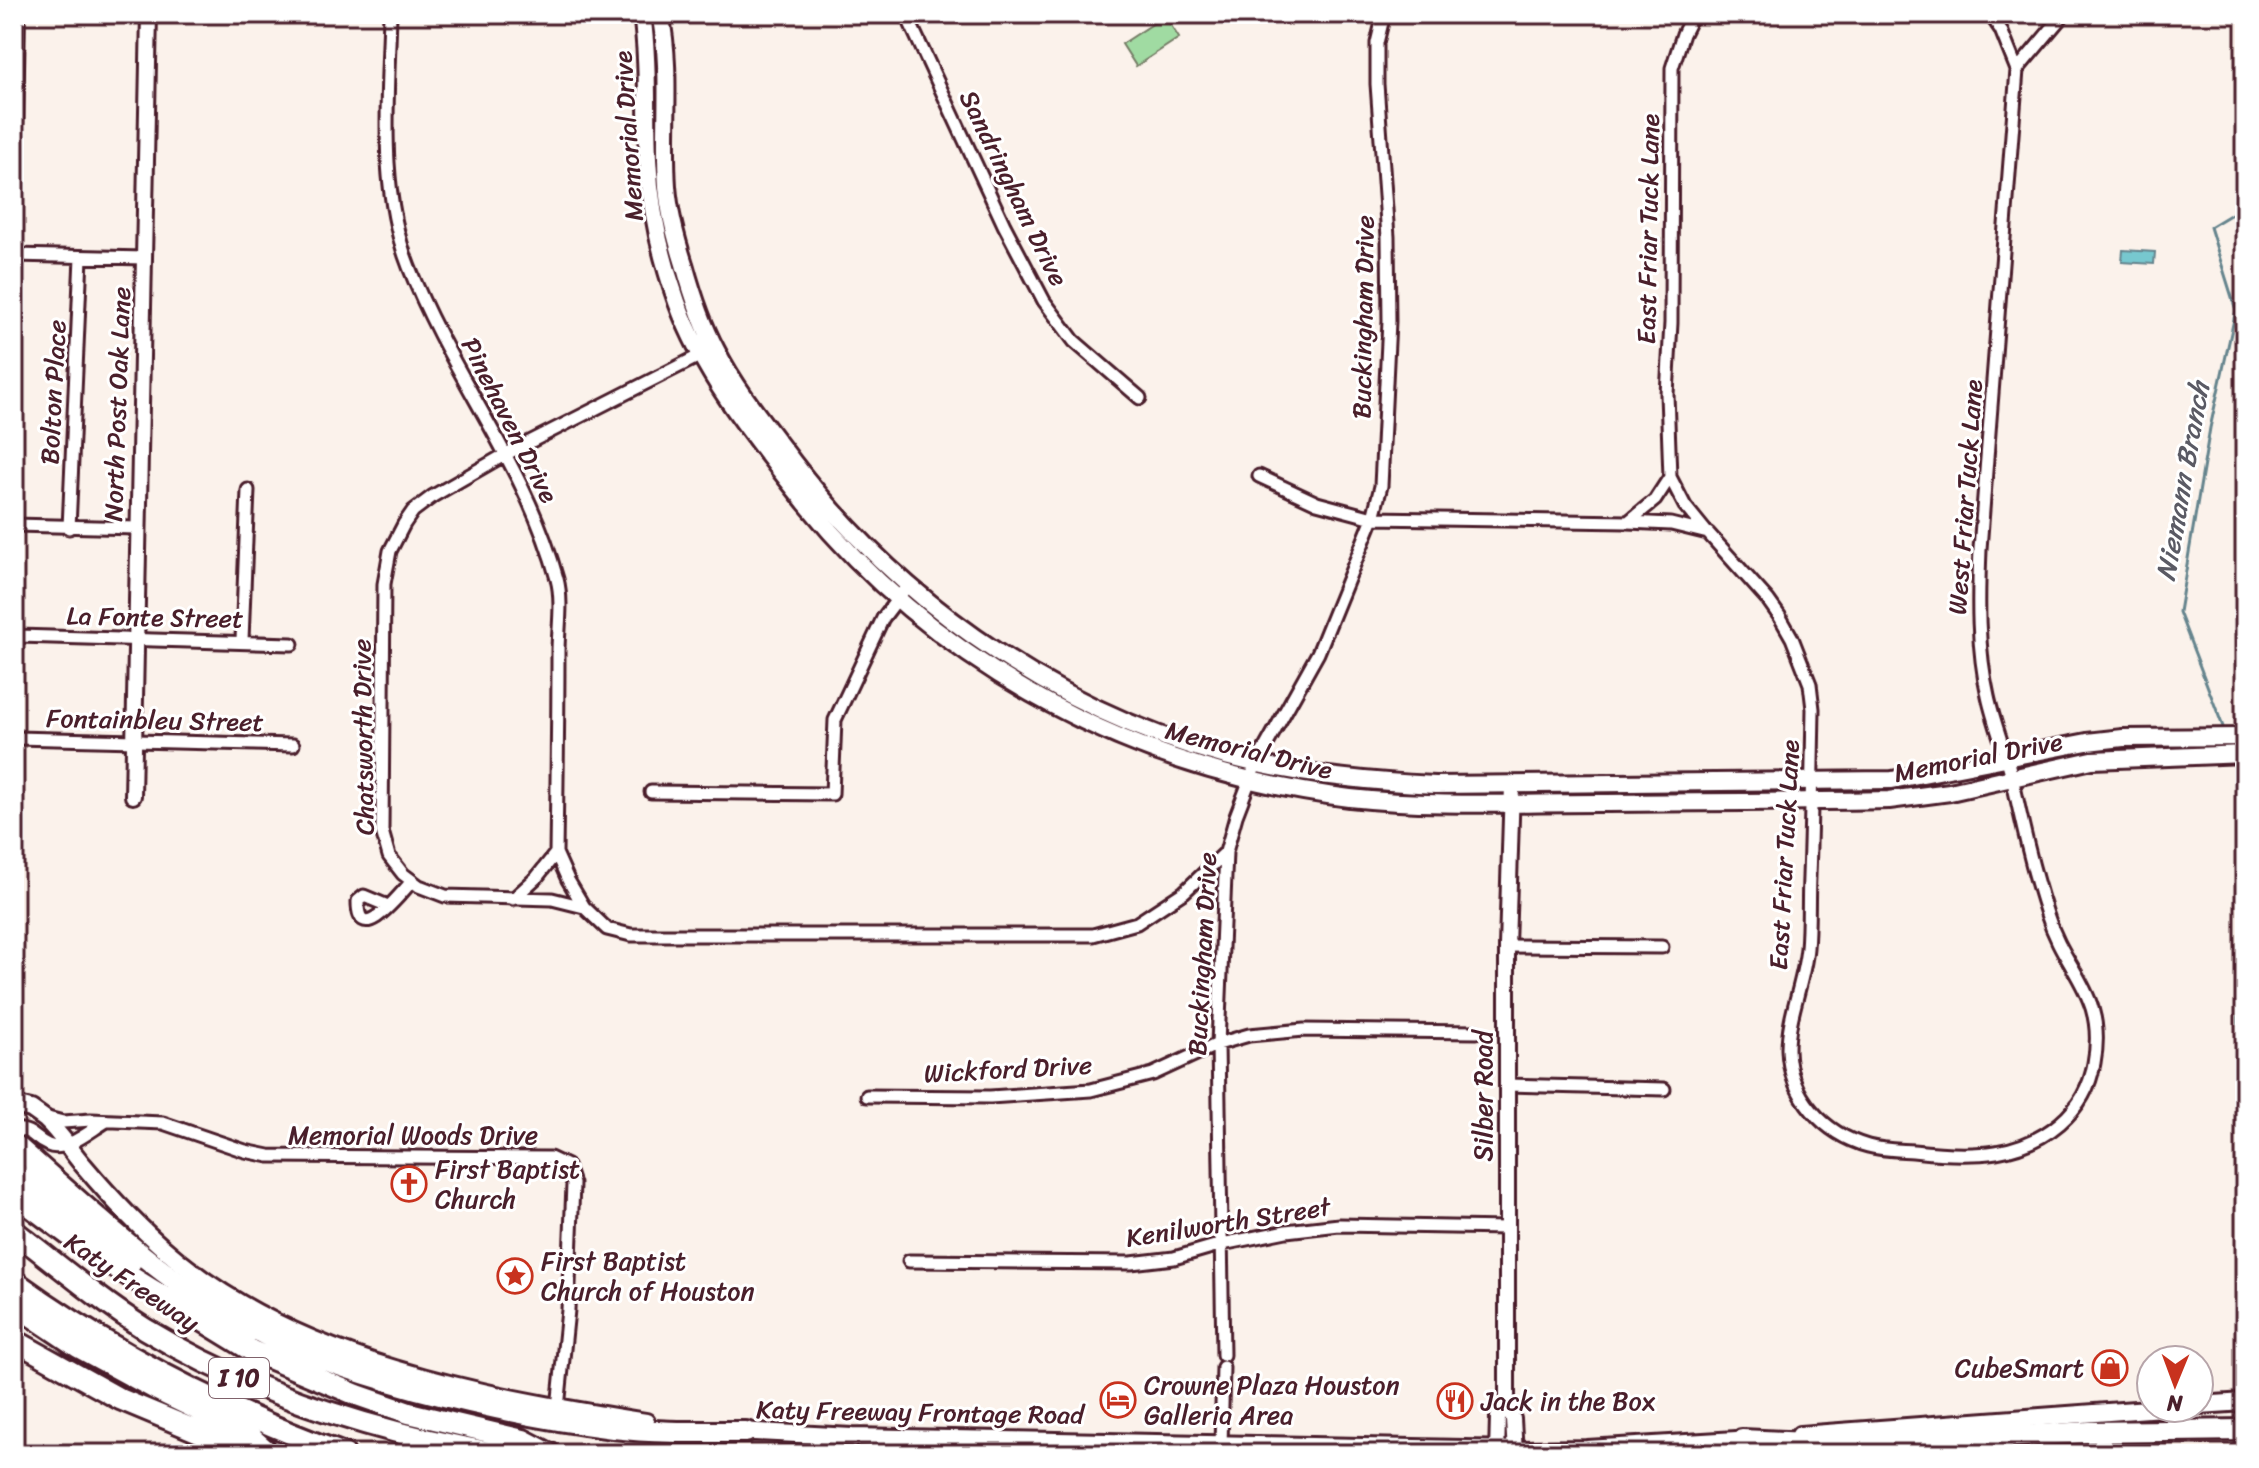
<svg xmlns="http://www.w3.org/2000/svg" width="2259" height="1468" viewBox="0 0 2259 1468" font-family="Sriracha,sans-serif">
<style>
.green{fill:#a0dba2;stroke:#757d66;stroke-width:2}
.water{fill:#77c8cf;stroke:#65848d;stroke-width:2}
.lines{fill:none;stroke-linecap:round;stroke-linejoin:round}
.stream{stroke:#65848d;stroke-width:3}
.minor-casing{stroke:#4a1f2b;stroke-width:17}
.tertiary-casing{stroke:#4a1f2b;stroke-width:20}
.secondary-casing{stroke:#4a1f2b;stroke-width:22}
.motorway-casing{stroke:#4a1f2b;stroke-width:26}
.minor{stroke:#fff;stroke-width:11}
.tertiary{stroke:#fff;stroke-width:14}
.secondary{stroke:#fff;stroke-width:16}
.motorway{stroke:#fff;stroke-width:20}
.labels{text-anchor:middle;stroke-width:6;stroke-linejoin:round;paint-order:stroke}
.shield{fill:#fff;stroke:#80626b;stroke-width:2}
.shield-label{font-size:24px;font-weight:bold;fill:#4a1f2b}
.street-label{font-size:26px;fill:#4a1f2b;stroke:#fff}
.poi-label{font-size:26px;fill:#4a1f2b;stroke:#fff;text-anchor:start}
.water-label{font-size:28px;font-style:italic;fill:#5a5a64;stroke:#fff}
</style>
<rect width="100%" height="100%" fill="#fbf2eb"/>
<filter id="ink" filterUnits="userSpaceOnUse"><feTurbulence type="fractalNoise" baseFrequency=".0125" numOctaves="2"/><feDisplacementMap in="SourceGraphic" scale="16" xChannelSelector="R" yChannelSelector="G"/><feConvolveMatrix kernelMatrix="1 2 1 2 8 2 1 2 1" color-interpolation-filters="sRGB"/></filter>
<g filter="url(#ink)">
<path class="green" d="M1165,16L1179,38L1136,66L1122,44Z"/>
<path class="water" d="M2123,250L2155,252L2154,264L2122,262Z"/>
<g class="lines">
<path class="stream" d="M2225,732L2179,612L2210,428L2236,310L2210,227L2245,206
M2238,760L2245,775
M2245,942L2239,945V1118L2245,1138"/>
<defs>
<path id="minor" d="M390,14C388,97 378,188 409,267C451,375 527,467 557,579C563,601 558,629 558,652C558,719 557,786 556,853L568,880L584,907
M906,14L1004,225L1044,301L1074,341L1140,398
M1693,14L1683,34L1672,68L1671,323L1667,394L1670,477L1685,506L1707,533
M2017,70L2064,14
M14,255L145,258
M707,352L506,454L433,496L413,511L404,524L390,551L384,584L382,831L389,856L403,874L419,886L445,896L552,899L584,907L607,929L631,935H1093L1137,923L1184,892L1226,852
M1259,476L1317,503L1373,518L1628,522L1671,524L1708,533L1768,600L1780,617L1792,638L1810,684L1813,709C1812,765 1811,821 1809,877C1808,901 1809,925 1807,948C1804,982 1788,1015 1788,1049C1789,1096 1824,1134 1868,1146C1882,1150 1898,1150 1913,1151C1940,1154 1970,1156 1996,1152C2044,1144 2086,1113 2094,1063C2107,994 2065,973 2047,914C2032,869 2022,823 2012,777C2005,750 1994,724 1988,696C1977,647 1978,599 1980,549L2017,70L2001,30L1990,14
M1628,522L1655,500L1670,477
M14,525L137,528
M69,528L81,257
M18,636L292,644
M242,640L248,490
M16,738L293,745
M651,792L832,794L835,720L883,618L908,585
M513,899L537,877L556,853
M388,906L364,896L358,901C357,950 401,893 412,881
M1507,946L1662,947
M1507,1085L1664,1089
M867,1096L990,1097L1091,1090L1153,1074L1218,1044L1249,1035L1304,1030L1477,1032
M44,1117L63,1122L91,1120L163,1123L245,1151L269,1156L550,1158L567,1166L573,1184L568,1310L558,1408
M14,1129C36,1131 32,1138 48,1145C65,1153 91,1130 105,1122
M909,1261L1131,1263L1174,1258L1222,1244L1286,1231L1339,1225L1507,1228
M1223,1355L1218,1044L1226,852L1236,816L1256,764L1318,653L1373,518L1381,486L1389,321L1388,237L1377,84V43L1384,14
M1221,1445L1223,1367"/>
<path id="tertiary" d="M1512,786L1507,946V1407L1513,1419L1515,1454
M133,796L149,14
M1497,1454L1498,1417L1507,1407"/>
<path id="secondary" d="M642,14C649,63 646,110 648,159C650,207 661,257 677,302C704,377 757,441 806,503C940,669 1138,772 1350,798C1431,807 1516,803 1598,803C1695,802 1792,802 1889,800L1950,792L2092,760L2245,754
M660,14C672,70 663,129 667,186C669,212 676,239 684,264C692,293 702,324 716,350C737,391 766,426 793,462C907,611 1074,723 1258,764C1317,777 1376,782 1435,785L1892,780L2087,742L2123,738L2245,737
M14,121L16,14
M14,1105L31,1109L45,1119C60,1133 71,1151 84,1166C111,1198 138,1227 169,1253C295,1362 486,1397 646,1422
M2199,1405L2245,1402
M737,1431L852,1437L1516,1450L1587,1449L1753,1439
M1800,1435L2162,1408"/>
<path id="motorway" d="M14,1144C82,1203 149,1269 226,1314C286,1349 351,1371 417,1389C482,1406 547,1420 613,1428C657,1433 702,1432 746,1432
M14,1171L130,1264
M14,1194L97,1256L252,1351L357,1395L409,1413L523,1440L550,1454
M14,1231C57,1264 99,1300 145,1329C254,1395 374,1432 498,1454
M14,1281C116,1355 226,1411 344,1454
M14,1304L78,1347L159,1391L246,1433L270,1454
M14,1340L120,1399L240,1449L265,1454
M1742,1440L1829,1444L1891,1443L2090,1432L2245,1430"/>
</defs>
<use href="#minor" class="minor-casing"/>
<use href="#tertiary" class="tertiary-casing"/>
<use href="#secondary" class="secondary-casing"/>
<use href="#motorway" class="motorway-casing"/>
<use href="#minor" class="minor"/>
<use href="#tertiary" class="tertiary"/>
<use href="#secondary" class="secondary"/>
<use href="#motorway" class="motorway"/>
</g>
</g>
<defs>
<symbol id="church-ring" viewBox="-11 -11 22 22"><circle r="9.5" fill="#fff" stroke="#c8321e" stroke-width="1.5"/><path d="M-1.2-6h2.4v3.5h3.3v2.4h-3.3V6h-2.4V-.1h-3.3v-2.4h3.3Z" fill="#c8321e"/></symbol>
<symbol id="sight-ring" viewBox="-11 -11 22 22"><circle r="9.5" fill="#fff" stroke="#c8321e" stroke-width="1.5"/><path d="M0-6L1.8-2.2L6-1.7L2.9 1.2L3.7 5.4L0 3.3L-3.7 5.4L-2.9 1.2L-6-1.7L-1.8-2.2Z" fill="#c8321e"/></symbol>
<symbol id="shop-ring" viewBox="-11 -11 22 22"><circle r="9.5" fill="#fff" stroke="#c8321e" stroke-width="1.5"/><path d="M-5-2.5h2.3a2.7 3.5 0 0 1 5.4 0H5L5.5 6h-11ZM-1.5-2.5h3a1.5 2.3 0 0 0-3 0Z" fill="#c8321e"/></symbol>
<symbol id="hotel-ring" viewBox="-11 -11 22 22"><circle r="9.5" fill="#fff" stroke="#c8321e" stroke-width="1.5"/><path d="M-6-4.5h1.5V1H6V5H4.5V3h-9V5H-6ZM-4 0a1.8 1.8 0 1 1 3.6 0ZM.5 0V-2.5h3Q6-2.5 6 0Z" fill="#c8321e"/></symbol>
<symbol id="restaurant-ring" viewBox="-11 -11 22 22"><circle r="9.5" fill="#fff" stroke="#c8321e" stroke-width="1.5"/><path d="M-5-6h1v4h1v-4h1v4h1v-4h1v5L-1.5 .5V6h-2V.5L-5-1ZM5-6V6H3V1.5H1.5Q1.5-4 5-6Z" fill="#c8321e"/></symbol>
</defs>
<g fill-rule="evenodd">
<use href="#church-ring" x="389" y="1164" width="40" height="40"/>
<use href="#sight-ring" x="495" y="1256" width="40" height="40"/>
<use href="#shop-ring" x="2090" y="1348" width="40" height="40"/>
<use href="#hotel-ring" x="1098" y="1380" width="40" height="40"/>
<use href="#restaurant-ring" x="1435" y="1381" width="40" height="40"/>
</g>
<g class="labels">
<rect class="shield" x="209" y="1358" width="60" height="40" rx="6"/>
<g class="shield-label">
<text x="239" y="1386">I 10</text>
</g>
<g class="street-label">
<text transform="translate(628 136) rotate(-94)" y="9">Memorial Drive</text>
<text transform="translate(1014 188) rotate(64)" y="9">Sandringham Drive</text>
<text transform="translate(1648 229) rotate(-89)" y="9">East Friar Tuck Lane</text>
<text transform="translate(1363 317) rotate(-89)" y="9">Buckingham Drive</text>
<text transform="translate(53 392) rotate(-87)" y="9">Bolton Place</text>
<text transform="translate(117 404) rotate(-88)" y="9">North Post Oak Lane</text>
<text transform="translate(510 420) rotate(63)" y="9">Pinehaven Drive</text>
<text transform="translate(1965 497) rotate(-86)" y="9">West Friar Tuck Lane</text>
<text transform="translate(155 617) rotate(1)" y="9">La Fonte Street</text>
<text transform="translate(155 720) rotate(1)" y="9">Fontainbleu Street</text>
<text transform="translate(363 737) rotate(-91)" y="9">Chatsworth Drive</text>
<text transform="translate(1249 750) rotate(14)" y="9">Memorial Drive</text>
<text transform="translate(1978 757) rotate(-11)" y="9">Memorial Drive</text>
<text transform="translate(1784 855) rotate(-87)" y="9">East Friar Tuck Lane</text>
<text transform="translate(1202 954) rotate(-87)" y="9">Buckingham Drive</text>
<text transform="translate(1008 1069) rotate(-3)" y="9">Wickford Drive</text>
<text transform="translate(1483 1096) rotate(-90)" y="9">Silber Road</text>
<text x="413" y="1144">Memorial Woods Drive</text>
<text transform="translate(1228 1222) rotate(-9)" y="9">Kenilworth Street</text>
<text transform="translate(132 1282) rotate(34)" y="9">Katy Freeway</text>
<text transform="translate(920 1412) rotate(1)" y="9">Katy Freeway Frontage Road</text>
</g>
<g class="poi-label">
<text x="435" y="1178">First Baptist<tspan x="435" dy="30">Church</tspan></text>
<text x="541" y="1270">First Baptist<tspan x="541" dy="30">Church of Houston</tspan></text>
<text x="2084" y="1377" text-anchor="end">CubeSmart</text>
<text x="1144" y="1394">Crowne Plaza Houston<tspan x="1144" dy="30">Galleria Area</tspan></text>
<text x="1481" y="1410">Jack in the Box</text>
</g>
<g class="water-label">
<text transform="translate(2182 481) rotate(-80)" y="10">Niemann Branch</text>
</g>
</g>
<rect width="2259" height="1468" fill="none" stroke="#fff" stroke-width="48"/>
<rect x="24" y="24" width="2211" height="1420" fill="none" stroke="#4a1f2b" stroke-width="3" filter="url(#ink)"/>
<g transform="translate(2175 1384) rotate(181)"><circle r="38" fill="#ffffff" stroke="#b7a5aa" stroke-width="2"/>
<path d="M0-6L14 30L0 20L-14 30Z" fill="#c8321e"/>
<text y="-12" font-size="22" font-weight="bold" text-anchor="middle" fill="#4a1f2b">N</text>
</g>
</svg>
